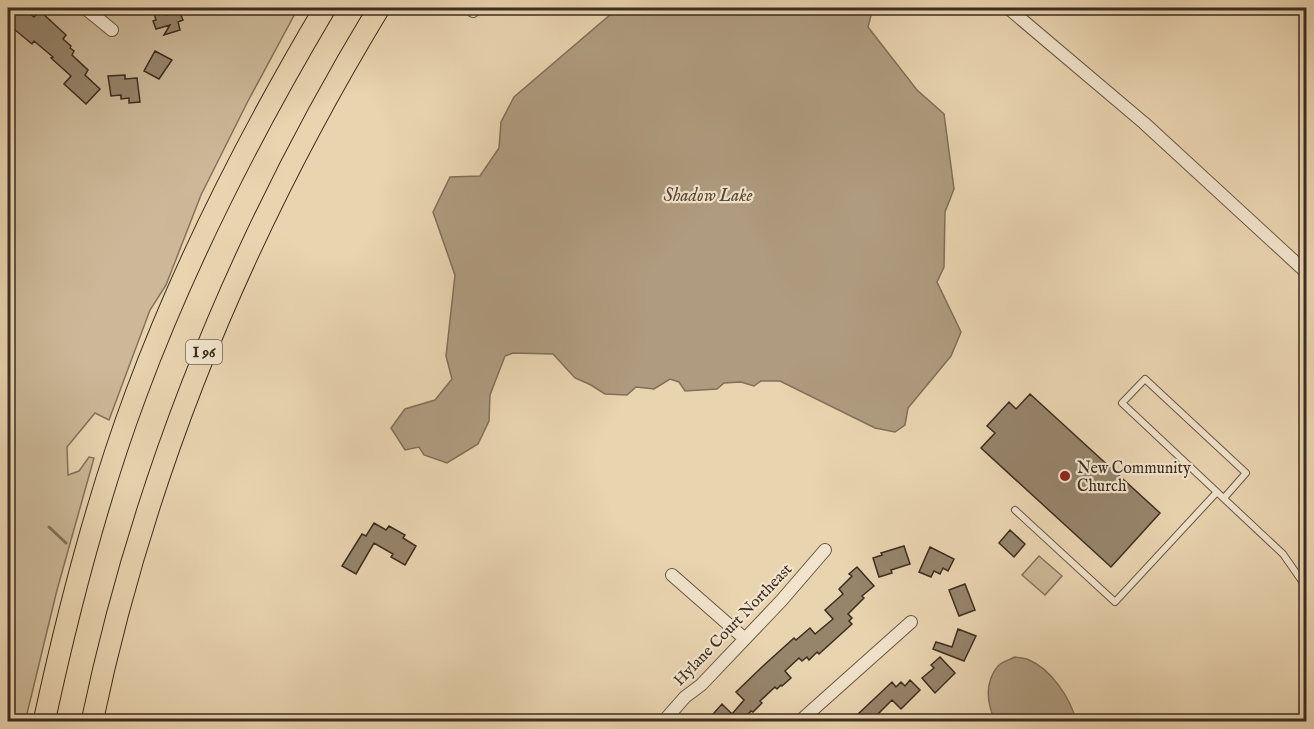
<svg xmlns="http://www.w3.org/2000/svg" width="1314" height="729" viewBox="0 0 1314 729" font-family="'IM FELL English',serif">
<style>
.green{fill:#ccb898;stroke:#84725c;stroke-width:1.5}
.water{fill:#af9b7f;stroke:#816f59;stroke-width:1.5}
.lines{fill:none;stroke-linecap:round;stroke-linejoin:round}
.stream{stroke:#816f59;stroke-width:3}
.building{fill:#96846b;stroke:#3d2d20;stroke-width:1.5}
.service-casing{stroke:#685744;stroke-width:8}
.minor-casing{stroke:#685744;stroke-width:14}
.motorway-casing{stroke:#3d2d20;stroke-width:23}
.service{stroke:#f1e3cc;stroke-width:6}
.minor{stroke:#f1e3cc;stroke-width:12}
.motorway{stroke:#e9d4b0;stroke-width:21}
.poi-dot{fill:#8f2418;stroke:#f1e3cc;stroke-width:2}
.labels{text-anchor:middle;stroke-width:4.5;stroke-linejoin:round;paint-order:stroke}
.shield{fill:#f1e3cc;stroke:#736454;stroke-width:1.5}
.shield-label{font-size:15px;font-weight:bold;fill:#3d2d20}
.poi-label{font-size:16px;fill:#3d2d20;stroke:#f1e3cc;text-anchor:start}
.street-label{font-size:16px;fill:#3d2d20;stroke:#f1e3cc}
.water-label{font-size:18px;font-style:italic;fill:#5a4838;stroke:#f1e3cc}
</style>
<rect width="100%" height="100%" fill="#e9d4b0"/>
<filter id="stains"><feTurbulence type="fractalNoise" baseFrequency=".00333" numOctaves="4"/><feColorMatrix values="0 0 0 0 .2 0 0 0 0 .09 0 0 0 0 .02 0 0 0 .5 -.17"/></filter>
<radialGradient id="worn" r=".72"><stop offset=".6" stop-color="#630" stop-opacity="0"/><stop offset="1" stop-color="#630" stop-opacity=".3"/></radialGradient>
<path class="green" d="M8,8H298L248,101L201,195L166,285L150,310L109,420L95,413L67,447L68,475L79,471L89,457L94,458L57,590L25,722L8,721Z
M1039,556L1062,576L1045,595L1022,575Z"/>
<path class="water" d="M618,8H873L868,27L917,90L944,114L954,189L945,212L944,267L937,282L961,332L951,356L908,408L905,425L895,432L875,428L780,381H761L754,386L741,382L724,383L717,389L685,391L679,382L670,379L654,389L636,387L627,395L605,394L591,385L575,378L553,354L513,353L505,356L490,395L489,421L478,444L447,463L424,455L419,447L405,450L391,428L405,409L435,400L452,379L446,356L455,275L433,212L450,177L480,176L499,148L501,122L514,97Z
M1015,657C1019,658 1025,658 1029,660C1051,669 1071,699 1076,721H995C987,703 984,683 998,666C1001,662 1009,660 1015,657Z"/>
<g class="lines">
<path class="stream" d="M49,527L66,543"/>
</g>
<path class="building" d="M8,8H22L34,17L40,11L66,35L63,39L71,46L70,48L74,51L72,55L88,70L85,75L100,89L86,104L64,84L71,76L51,58L53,57L34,41L32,44L8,24Z
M164,9L166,15L174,12L175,14L180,13L183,20L178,22L180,30L164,35L170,25L156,29L153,21L156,20L154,13Z
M155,51L172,60L159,79L144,71Z
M125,75V79L137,78L140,102L129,103V98L121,99V95L111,96L108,76Z
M1030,394L1160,513L1111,567L981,448L995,433L987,426L1009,402L1016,409Z
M374,523L386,530L389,526L405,535L403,538L416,546L405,565L391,557L393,554L374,543L356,574L342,566L362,534L366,536Z
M1010,530L1025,544L1014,557L999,543Z
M904,546L910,564L891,570L892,573L879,577L873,558L882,555L881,553Z
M930,547L954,559L948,571L943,568L940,574L934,571L931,577L919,572Z
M857,567L874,586L862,596L864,598L848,614L852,618L849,621L852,624L819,654L817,652L809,660L807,657L802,661L799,658L785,671L791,678L782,686L781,685L777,689L775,687L760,701L762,703L753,712L751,711L741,722H706L722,704L732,714L744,700L736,692L763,666L794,638L796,640L810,628L815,634L833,619L825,610L843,594L839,589L852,576L849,574Z
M965,584L975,610L959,616L949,590Z
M958,629L976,636L964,661L933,649L936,642L952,647Z
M940,657L955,673L935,693L922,678L934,668L931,665Z
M910,680L920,690L901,709L892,700L870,722H863L857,715L892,682L896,687L901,682L905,686Z"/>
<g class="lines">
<defs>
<path id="service" d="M1224,498L1246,473L1145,379L1122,403L1283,554L1306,587
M1015,510L1115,602L1217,492"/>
<path id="minor" d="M85,8L112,30
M472,8L473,11
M1008,8L1144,123L1306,272
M672,575L745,639
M663,722L685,697L701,685L781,601L825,550
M799,722L911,622"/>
<path id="motorway" d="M44,722C68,611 96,501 136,394C186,259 252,131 325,8
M92,722C145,468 245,229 379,8"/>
</defs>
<use href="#service" class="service-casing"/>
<use href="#minor" class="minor-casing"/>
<use href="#motorway" class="motorway-casing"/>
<use href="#service" class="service"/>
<use href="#minor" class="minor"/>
<use href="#motorway" class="motorway"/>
</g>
<circle class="poi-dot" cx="1065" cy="476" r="6"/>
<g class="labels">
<rect class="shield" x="186" y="340" width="36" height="24" rx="4.5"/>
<g class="shield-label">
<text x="204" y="357">I 96</text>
</g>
<g class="poi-label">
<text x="1077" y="473">New Community<tspan x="1077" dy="18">Church</tspan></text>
</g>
<g class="street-label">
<text transform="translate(732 624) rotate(-46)" y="6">Hylane Court Northeast</text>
</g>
<g class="water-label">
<text x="708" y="201">Shadow Lake</text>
</g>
</g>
<rect width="1314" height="729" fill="none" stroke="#e9d4b0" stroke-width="30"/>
<rect x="9" y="9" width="1296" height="711" fill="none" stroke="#3d2d20" stroke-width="3"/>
<rect x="15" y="15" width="1284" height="699" fill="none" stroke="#3d2d20" stroke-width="1.5"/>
<rect width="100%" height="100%" filter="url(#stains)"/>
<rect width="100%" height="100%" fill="url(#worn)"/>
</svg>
